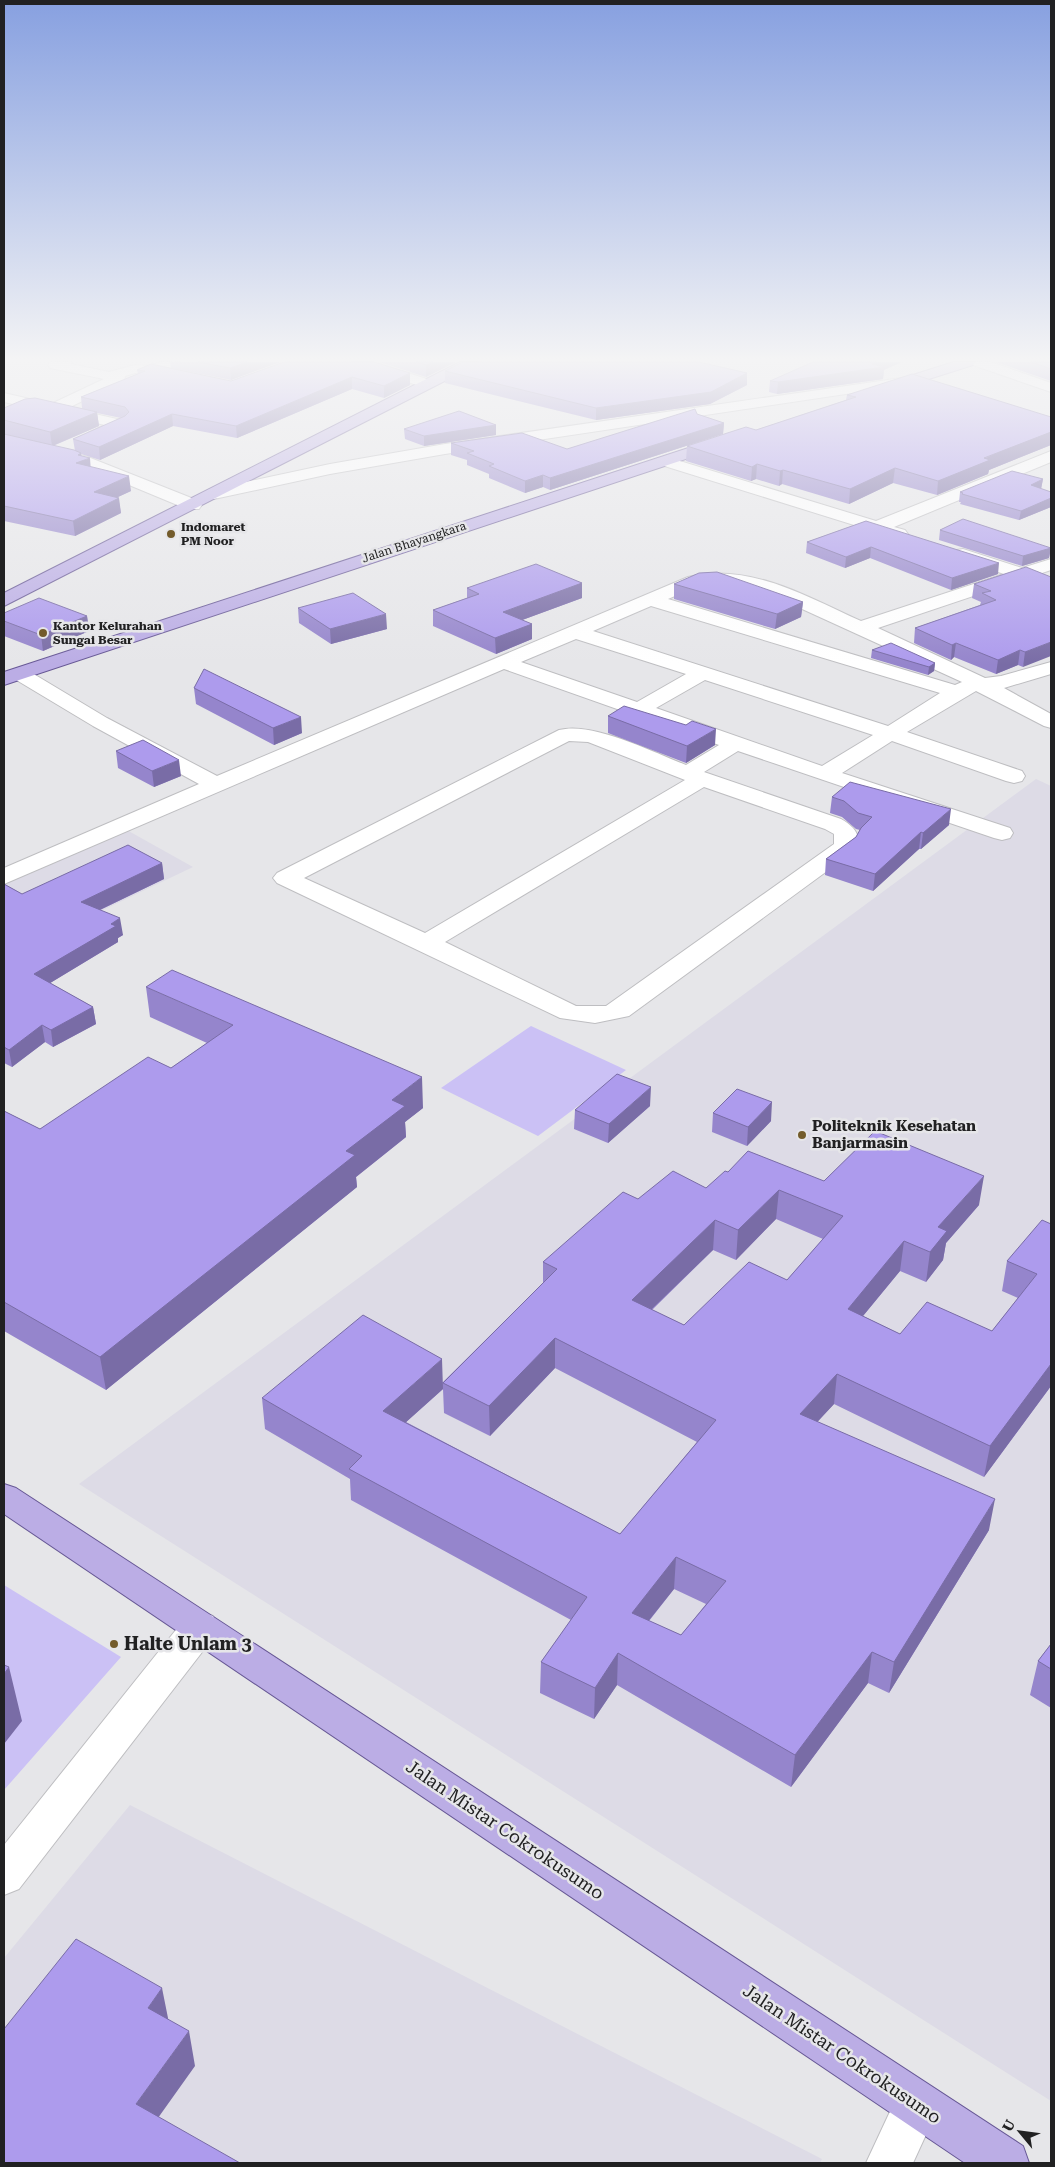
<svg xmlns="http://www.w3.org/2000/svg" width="1055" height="2167" viewBox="0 0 1055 2167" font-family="'Roboto Serif',serif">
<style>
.built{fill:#dddbe6}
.green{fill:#cbc1f5}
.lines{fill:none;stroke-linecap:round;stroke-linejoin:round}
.minor-casing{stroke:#bebec1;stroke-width:2}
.tertiary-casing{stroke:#bebec1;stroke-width:2}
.primary-casing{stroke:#675895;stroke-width:2}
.minor{fill:#fff;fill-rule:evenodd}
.tertiary{fill:#fff;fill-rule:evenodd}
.primary{fill:#bbade5;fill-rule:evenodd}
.wall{fill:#9585cc;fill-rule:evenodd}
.shaded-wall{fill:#796ca6}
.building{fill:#ad9bed;stroke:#796ca6;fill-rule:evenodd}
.poi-dot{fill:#735b2b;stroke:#e6e6e9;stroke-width:2}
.labels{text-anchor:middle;stroke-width:5;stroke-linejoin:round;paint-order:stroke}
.far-poi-label{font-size:12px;font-weight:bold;fill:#212122;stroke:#e6e6e9;text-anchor:start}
.far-street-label{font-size:12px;fill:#212122;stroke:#e6e6e9}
.poi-label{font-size:15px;font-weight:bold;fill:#212122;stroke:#e6e6e9;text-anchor:start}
.near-poi-label{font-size:18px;font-weight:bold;fill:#212122;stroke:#e6e6e9;text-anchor:start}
.near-street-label{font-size:18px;fill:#212122;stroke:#e6e6e9}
</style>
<rect width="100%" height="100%" fill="#e6e6e9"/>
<path class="built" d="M1036,779L1051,786V2101L79,1484Z
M125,829L193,867L13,953L4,947V879Z
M130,1805L822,2159L820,2163H4V1958Z"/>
<path class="green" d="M531,1026L626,1070L538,1136L441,1088Z
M4,1585L121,1657L4,1790Z"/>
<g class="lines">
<defs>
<path id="minor" d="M50,362H72L71,364L109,372L135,365L150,366L160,362H180L178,365L152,374L135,373L125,376L124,381L68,408L126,421L129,424L126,427L94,441L88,439L86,436L88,433L105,425L4,402V393L51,404L104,379L50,368L48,365Z
M352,362H373L433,381L435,384L428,388L423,387L354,365Z
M971,362H991L1051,383V392L973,365Z
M4,436L88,457L199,501L202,505L199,509H187L76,463L4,446Z
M1051,451V462L894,527L905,530L908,534L905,538L899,539L658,464L656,461L658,458H670L876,521Z
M963,549L1022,568L1051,559V570L878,628L985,678L1001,676L1051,662V674L1004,688L1051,714V728L1044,726L976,691L907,732L1022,771L1025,776L1022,781L1014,783L1006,781L892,741L842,773L1010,828L1013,833L1010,838L1002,840L994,838L738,751L704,772L841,819C855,827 864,837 853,852L629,1016L595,1023L560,1018L277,883L273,878L277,873L559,730C592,721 653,752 686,765L719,745L504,669L4,884V868L199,784L93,726L13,678L10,674L13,670L20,668L27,670L107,718L217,776L688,577C749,562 808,597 861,621L1004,574L957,558L954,554L957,550ZM736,585L752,588L789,603L962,682L955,685L668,599L698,586ZM651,606L940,693L888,726L593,631ZM576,639L686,674L637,702L521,662ZM705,680L873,735L822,766L656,708ZM569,741L588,742L685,780L425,933L304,878ZM704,787L825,829L834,834V844L606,1006H576L445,942Z
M200,1612L213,1616L219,1627L213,1638L19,1889L4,1895V1845L187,1616Z
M917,2081L933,2088L940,2104L913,2163H866L901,2088Z"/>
<path id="tertiary" d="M908,377L913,378L915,381L913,384L445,454L330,474L214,499L208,498L206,494L208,490L330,464L445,444Z"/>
<path id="primary" d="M460,362H478L476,365L4,606V593Z
M954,362H975L973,365L891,391L886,392L879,388L881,385Z
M722,437L730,442L728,445L4,685V672Z
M4,1484L16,1488L1023,2146L1029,2163H965L4,1514Z"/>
</defs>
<use href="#minor" class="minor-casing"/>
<use href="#tertiary" class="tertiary-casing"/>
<use href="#primary" class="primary-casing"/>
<use href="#minor" class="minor"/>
<use href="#tertiary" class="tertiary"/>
<use href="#primary" class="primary"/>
</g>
<path class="wall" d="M170,362H280L231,380L171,368Z
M379,362H456L426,377Z
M996,362H1051V381Z
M137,370L231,381L410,373V385L384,398L352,389L237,438L173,426L100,460L81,454V455L91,467L131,491L118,497L121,513L75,536L4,521V408H82L81,397L138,374ZM97,413L121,418L73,439L75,451L53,446L99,426Z
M884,370L883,379L777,394L769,392L770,381Z
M445,371L747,385L710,404L596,420L445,383Z
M847,395L1051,417V445L989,470L988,474L937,495L893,483L849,504L782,484L779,486L756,479L751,481L686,461L687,446L756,430L846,400Z
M697,414L724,423L723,434L550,490L543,487L525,493L489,478V474L467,465V460L451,455V443L567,449Z
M496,425V435L424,446L405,439L404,429Z
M1043,479L1041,489L1051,492V507L1019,520L960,504L961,502H959L960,492Z
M866,521L998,574L951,590L870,558L845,568L806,553L807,542Z
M940,530L1051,548L1049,558L1022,566L939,540Z
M1051,577L1023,667L1018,665L996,674L954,657L951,660L914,643L915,628L980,605L981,602L972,598L974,584Z
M582,583V598L522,620L532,624V639L496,654L433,626V610L467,598V588Z
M674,584L803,602L801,617L775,629L674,599Z
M298,608L387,629L331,644L299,623Z
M4,613L87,616L89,631L43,651L4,636Z
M872,650L935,663L934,671L928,675L871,658Z
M194,688L302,733L274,745L196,704Z
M608,716L715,745L686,763L608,733Z
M116,751L181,776L154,787L118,768Z
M832,797L949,825L921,849H919L873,891L825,875L826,859L856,837L860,830L856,829L842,817L830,813Z
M162,863L164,879L100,910L123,935L118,938V942L50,983L93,1007L96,1024L53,1047L45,1042L12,1067L4,1063V884L22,894Z
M146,987L423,1108L405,1122L406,1137L356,1177L357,1187L106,1390L4,1331V1111L40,1129L171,1068L207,1043L150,1017Z
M650,1106L608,1143L574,1129L575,1110Z
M713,1113L771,1121L747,1146L712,1132Z
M728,1172L824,1181L979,1205L946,1243L943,1260L926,1282L900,1271L863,1316L900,1334L992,1331L1018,1298L1002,1291L1007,1261L1051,1224V1386L984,1477L834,1404L817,1422L989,1530L889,1693L868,1683L791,1787L617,1685L594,1719L540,1693L541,1662L571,1620L351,1500L350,1479L265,1429L262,1398L443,1382L543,1283V1262L638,1199L706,1188ZM776,1219L823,1239L787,1280L684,1325L652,1310L713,1250L736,1260ZM555,1368L697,1442L620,1534L406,1422L443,1389L444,1413L490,1436ZM674,1589L706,1604L681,1635L649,1621Z
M1051,1644V1708L1030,1695L1038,1661Z"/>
<path class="shaded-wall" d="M247,362H280L231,380L230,368Z
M433,362H456L426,377V365Z
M876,362H902L884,370L883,379L777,394L778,382L872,364Z
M410,373V385L384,398V386Z
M747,373V385L710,404L596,420V408Z
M352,377V389L237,438L236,426Z
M97,412L99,426L52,446L50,432Z
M172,414L173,426L100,460L99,447Z
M724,423L723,434L550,490V478Z
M496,425V435L424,446V436Z
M1051,427V445L989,470L988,474L937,495L938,481Z
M81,453L82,461L90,458L91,472L76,463L78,455Z
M757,464L756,479L751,481L752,467Z
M895,468L893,483L849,504L850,489Z
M783,470L782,484L779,486L780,471Z
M543,475V487L525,493V481Z
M129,476L131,491L96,507L94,492Z
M1043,479L1041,489L1031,485Z
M119,498L121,513L75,536L73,521Z
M1051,498V507L1019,520L1021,511Z
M871,547L870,558L845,568L846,557Z
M1051,548L1049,558L1022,566L1023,556Z
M999,563L998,574L951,590L952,578Z
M582,583V598L503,627V612Z
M803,602L801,617L775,629L777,614Z
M386,614L387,629L331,644L330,629Z
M87,616L89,631L43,651L41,635Z
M532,624V639L496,654L495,638Z
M1051,642V656L1023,667L1025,652Z
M956,643L954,657L951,660L952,645Z
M1020,650L1018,665L996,674L998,660Z
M935,663L934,671L928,675L929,667Z
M301,717L302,733L274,745L273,728Z
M716,729L715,745L686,763L687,746Z
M179,760L181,776L154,787L152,771Z
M951,809L949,825L921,849L923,833Z
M921,832L919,849L873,891L875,874Z
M162,863L164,879L83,918L81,902Z
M120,918L123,935L118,938V942L37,991L34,974Z
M93,1007L96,1024L53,1047L51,1030Z
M42,1025L45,1042L12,1067L9,1050Z
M422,1077L423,1108L405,1122L406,1137L356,1177L357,1187L106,1390L100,1357L346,1151L392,1100Z
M651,1087L650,1106L608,1143L609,1124Z
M772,1102L771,1121L747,1146L748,1127Z
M984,1176L979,1205L946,1243L943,1260L926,1282L930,1252L938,1227Z
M779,1190L776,1219L736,1260L738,1230Z
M715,1220L713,1250L630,1330L632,1300Z
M904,1241L900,1271L844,1339L848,1309Z
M555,1338V1368L490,1436L489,1406Z
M442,1359L443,1389L385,1441L383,1411Z
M1051,1364V1386L984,1477L990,1446Z
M837,1374L834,1404L796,1445L800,1414Z
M995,1499L989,1530L889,1693L894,1662Z
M676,1557L674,1589L630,1644L632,1613Z
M872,1652L868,1683L791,1787L795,1755Z
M618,1653L617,1685L594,1719L595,1688Z
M9,1667L22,1721L4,1744V1674Z
M162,1988L169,2023L148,2008Z
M189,2031L195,2066L143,2139L136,2104Z"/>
<path class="building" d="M198,362H247L230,368Z
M284,362H374L410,373L384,386L352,377L236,426L172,414L99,447L73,439L125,416L129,412L125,407L81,397L145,371L137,370L151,364L231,381Z
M416,362H433L426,365Z
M463,362H699L747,373L711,392L596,408L445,371Z
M813,362H876L872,364L884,367L778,382L770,381Z
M1031,362H1051V369Z
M912,374L1051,417V432L984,458L990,460L938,481L895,468L850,489L783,470L780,471L757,464L752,467L687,446L746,427L756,430L856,397L847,395Z
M35,398L97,412L50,432L4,420V408L25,399Z
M695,409L697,414L724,423L550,478L543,475L525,481L489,466L494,464L467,453L474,451L451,443L522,433L567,449Z
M459,411L496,425L424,436L404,429Z
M4,434L74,450L81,453L78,455L90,458L76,463L129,476L94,492L119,498L73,521L4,506Z
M1012,471L1043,479L1031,485L1051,492V498L1021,511L962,494L963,493L960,492Z
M963,519L1051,548L1023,556L940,530Z
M866,521L999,563L952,578L871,547L846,557L807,542Z
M536,564L582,583L503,612L532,624L495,638L433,610L479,594L467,588Z
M1026,567L1051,577V642L1025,652L1020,650L998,660L956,643L952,645L915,628L996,600L982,593L991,591L974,584Z
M717,572L803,602L777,614L674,584L699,573Z
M353,593L386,614L330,629L298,608Z
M39,598L87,616L41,635L4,621V613Z
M891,643L935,663L929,667L872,650Z
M204,669L301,717L273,728L194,688Z
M624,706L686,725L692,721L716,729L687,746L608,716Z
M143,740L179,760L152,771L116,751Z
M850,782L951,809L923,833L921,832L875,874L826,859L856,837L861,828L872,817L858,813L844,801L832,797Z
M128,845L162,863L81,902L120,918L111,924L116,926L34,974L93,1007L51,1030L42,1025L9,1050L4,1047V884L22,894Z
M172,970L422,1077L392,1100L405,1106L346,1151L355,1155L100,1357L4,1302V1111L40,1129L148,1057L171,1068L233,1025L146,987Z
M617,1074L651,1087L609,1124L575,1110Z
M737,1089L772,1102L748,1127L713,1113Z
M875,1131L984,1176L938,1227L947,1231L930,1252L904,1241L848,1309L900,1334L927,1302L992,1331L1037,1274L1007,1261L1042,1220L1051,1224V1364L990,1446L837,1374L800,1414L995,1499L894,1662L872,1652L795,1755L618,1653L595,1688L541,1662L587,1597L349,1469L362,1456L262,1398L363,1315L442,1359L383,1411L620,1534L716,1420L555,1338L489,1406L443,1383L557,1269L543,1262L623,1192L638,1199L673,1171L706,1188L725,1171L728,1172L748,1151L824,1181ZM779,1190L843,1216L787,1280L749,1262L684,1325L632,1300L715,1220L738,1230ZM676,1557L726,1581L681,1635L632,1613Z
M1051,1644V1669L1038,1661Z
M4,1665L9,1667L4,1674Z
M76,1939L162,1988L148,2008L189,2031L136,2104L240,2163H4V2029Z"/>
<linearGradient id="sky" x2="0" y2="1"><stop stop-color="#87a0e0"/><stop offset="0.54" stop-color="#f4f4f5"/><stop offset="1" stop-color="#f4f4f5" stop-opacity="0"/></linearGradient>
<rect width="1055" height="665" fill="url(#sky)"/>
<g class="poi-dot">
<circle cx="171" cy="534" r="5"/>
<circle cx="43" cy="633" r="5"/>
<circle cx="802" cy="1135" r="5"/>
<circle cx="114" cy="1644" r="5"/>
</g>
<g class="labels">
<g class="far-poi-label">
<text x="181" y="531">Indomaret<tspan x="181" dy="14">PM Noor</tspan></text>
<text x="53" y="630">Kantor Kelurahan<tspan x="53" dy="14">Sungai Besar</tspan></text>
</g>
<g class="far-street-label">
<text transform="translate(414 542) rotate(-18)" y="4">Jalan Bhayangkara</text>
</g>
<g class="poi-label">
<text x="812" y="1131">Politeknik Kesehatan<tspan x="812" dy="17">Banjarmasin</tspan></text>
</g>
<g class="near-poi-label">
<text x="124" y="1650">Halte Unlam 3</text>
</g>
<g class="near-street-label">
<text transform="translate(505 1830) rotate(34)" y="6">Jalan Mistar Cokrokusumo</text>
<text transform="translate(842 2054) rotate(34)" y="6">Jalan Mistar Cokrokusumo</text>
</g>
</g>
<rect width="1055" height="2167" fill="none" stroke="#212122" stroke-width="10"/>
<g transform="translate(1020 2132) rotate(299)" stroke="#e6e6e9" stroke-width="4" paint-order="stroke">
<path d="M0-4L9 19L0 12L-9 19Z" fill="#212122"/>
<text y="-8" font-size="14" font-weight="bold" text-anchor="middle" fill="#212122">U</text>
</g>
</svg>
